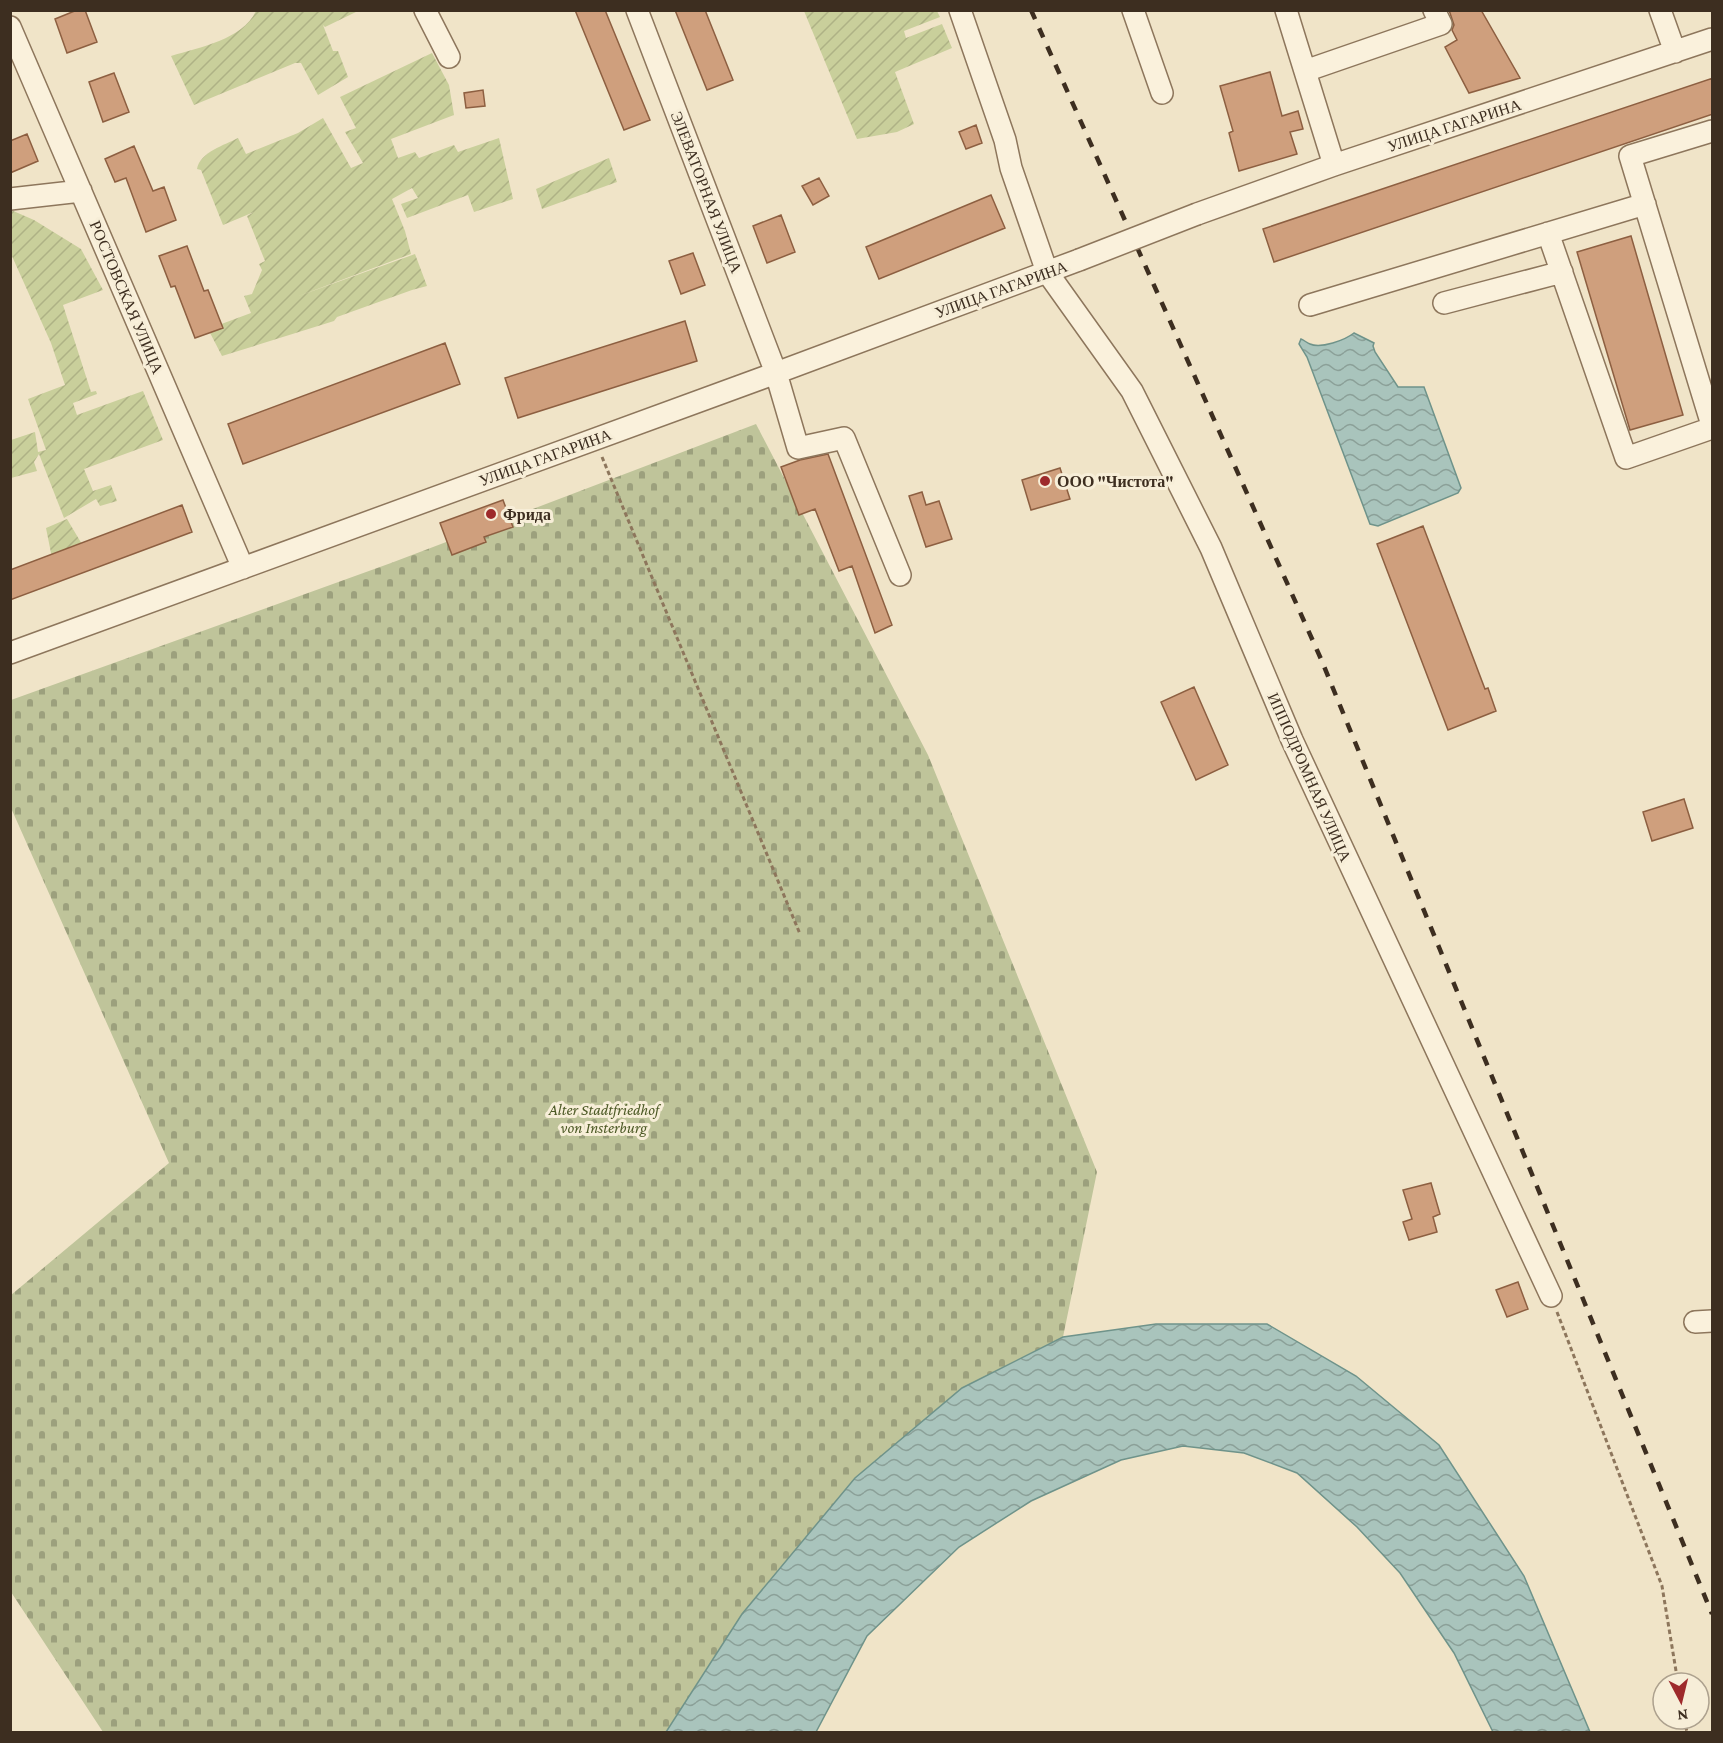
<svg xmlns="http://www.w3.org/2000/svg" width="1723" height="1743" viewBox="0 0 1723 1743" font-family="'Crimson Pro',serif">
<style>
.cemetery{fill:url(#cemetery-stones)}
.garden{fill:url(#garden-furrows)}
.water{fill:url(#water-waves);stroke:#6f938a;stroke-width:1.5}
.building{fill:#cf9f7d;stroke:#8d5f41;stroke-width:1.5}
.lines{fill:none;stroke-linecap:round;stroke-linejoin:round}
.minor-casing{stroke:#8d765c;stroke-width:24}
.path{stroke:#8d765c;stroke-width:3;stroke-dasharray:4.5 3;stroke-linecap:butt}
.minor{stroke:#faf1dc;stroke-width:21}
.rail{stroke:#3d2e20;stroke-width:4.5;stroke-dasharray:10 10;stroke-linecap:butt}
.minor-bridge-casing{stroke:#8d765c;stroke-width:24;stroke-linecap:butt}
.minor-bridge{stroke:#faf1dc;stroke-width:21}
.poi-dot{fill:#9e2a2b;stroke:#f7eed8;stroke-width:2}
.labels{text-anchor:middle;stroke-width:6;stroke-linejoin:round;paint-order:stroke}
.street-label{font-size:16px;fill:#3d2e20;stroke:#f7eed8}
.poi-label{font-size:16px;font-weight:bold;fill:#3d2e20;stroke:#f7eed8;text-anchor:start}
.park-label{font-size:16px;font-style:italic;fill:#4d5a26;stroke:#f7eed8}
</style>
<defs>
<pattern id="cemetery-stones" width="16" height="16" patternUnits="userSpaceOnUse" patternTransform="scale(1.5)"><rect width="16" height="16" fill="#bfc49a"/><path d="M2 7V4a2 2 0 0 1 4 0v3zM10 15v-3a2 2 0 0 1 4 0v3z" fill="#9ca07d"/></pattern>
<pattern id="garden-furrows" width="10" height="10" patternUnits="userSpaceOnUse" patternTransform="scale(1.5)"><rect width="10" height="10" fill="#c9cf9b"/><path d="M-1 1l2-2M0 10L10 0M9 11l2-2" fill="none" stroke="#aeb285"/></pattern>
<pattern id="water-waves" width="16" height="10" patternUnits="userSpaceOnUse" patternTransform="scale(1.5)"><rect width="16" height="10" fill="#a9c4bc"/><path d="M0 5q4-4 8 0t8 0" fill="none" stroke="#8ba098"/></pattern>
</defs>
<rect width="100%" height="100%" fill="#f0e4c8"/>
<path class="cemetery" d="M756,424L928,755L1097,1172L1063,1337L962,1388L742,1614L666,1732H103L11,1592V1295L169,1163L11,808V700L391,563Z"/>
<path class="garden" d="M358,11L325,27L323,25L333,51H338L348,77L318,95L301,63H295L194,105L171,56C200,47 242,40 256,11Z
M804,11H937L940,17L904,31L906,38L942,24L952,48L895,72L914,124L897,132L857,139Z
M432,53L449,85L454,115L391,139L398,158L415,152L419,158L454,145L458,152L499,138L513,199L474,212L468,195L407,218L401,204L418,198L412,188L392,199L405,231L411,254L296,297L415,254L427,286L412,290L337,317L334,321L222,356L208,329L251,313L244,296L252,294L262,270L259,264L265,261L247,216L254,212L223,225L201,170L197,169C200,152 225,145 238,138L246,154L298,133L323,118L351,168L363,163L345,132L356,128L340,97Z
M609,158L617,182L542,209L536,189Z
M11,210L34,220L81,249L103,290L63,305L91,392L96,391L97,394L73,403L77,415L143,391L163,440L84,469L93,491L111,485L117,501L100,506L96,499L64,518L39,454L34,462L37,471L11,478V440L35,432L38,452L46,450L28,399L65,385L51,343L11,254Z
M67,519L86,551L53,563L46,528Z"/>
<path class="water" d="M1354,333L1374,343L1373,346L1375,352L1398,387H1424L1461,488L1458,493L1378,526L1370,524L1307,357L1299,344L1301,339C1304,340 1307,343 1310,344C1321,349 1345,340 1354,333Z
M1156,1324H1267L1356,1376L1439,1445L1524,1576L1590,1732H1493L1454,1653L1400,1573L1357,1527L1297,1473L1244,1453L1183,1446L1121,1460L1031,1501L959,1547L867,1636L816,1732H666L742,1614L855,1478L962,1388L1063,1337Z"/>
<path class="building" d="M77,10H85L97,42L67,53L55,19Z
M575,10H605L650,120L624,130Z
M675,10H705L733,80L707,90Z
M1449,10H1481L1520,78L1469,93L1445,47L1457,40L1452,30L1454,25Z
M1270,72L1282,116L1298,111L1303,129L1290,132L1297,154L1239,171L1229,133L1233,131L1220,86Z
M114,73L129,112L103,122L89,82Z
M1713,78V114L1274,262L1263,229Z
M483,90L485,106L466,108L464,93Z
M976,125L982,143L966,149L959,132Z
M27,134L38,161L10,173V141Z
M134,146L153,191L164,187L176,220L146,232L126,178L115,182L105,159Z
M819,178L829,196L813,205L802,186Z
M991,195L1005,228L879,279L866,247Z
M781,215L795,252L767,263L753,226Z
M1631,236L1683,415L1630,430L1577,252Z
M187,246L204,291L208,290L223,328L195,338L175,286L171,287L159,256Z
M693,253L705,285L681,294L669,261Z
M685,321L697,361L518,418L505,378Z
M445,343L460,384L243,464L228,424Z
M828,454L892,625L875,633L852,566L839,571L815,509L799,515L781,467L800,460Z
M1060,468L1070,499L1031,510L1022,480Z
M922,492L926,505L939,501L952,539L926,547L909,496Z
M503,500L513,527L484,537L486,542L452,555L440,523Z
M182,505L192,532L10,600V570Z
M1423,526L1485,689L1488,688L1496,711L1448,730L1377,544Z
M1194,687L1228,765L1196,780L1161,702Z
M1684,799L1693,828L1652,841L1643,812Z
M1431,1183L1440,1214L1433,1217L1437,1232L1409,1240L1403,1222L1412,1219L1403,1190Z
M1518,1282L1528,1309L1507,1317L1496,1290Z"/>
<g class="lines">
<defs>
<path id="minor" d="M425,10L449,57
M637,10L776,373L798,448L844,438L900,575
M960,10L1005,140L1011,168L1047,272L1132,391L1211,548L1292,740L1551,1296
M1133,10L1162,93
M1286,10L1334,165
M1660,10L1675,52
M10,27L243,568
M1305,71L1441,24L1434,10
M1712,131L1630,156L1712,425
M10,199L81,191
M1197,214L1334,165L1712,39
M1548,233L1626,458L1712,428
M1444,303L1562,272
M1310,305L1645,204
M10,653L776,373L1079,260
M1695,1322L1712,1321"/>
</defs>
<use href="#minor" class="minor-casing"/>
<path class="path" d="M602,457L800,934
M1557,1312L1662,1586L1678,1683
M1684,1719L1687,1732"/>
<use href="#minor" class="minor"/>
<path class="rail" d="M1031,10L1321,659L1712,1614"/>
<defs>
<path id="minor-bridge" d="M1079,260L1197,214"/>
</defs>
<use href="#minor-bridge" class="minor-bridge-casing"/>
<use href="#minor-bridge" class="minor-bridge"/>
</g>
<g class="poi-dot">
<circle cx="1045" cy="481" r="6"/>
<circle cx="491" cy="514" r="6"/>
</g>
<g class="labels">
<g class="street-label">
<text transform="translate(1454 125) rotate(-18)" y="6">УЛИЦА ГАГАРИНА</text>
<text transform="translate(707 192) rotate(69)" y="6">ЭЛЕВАТОРНАЯ УЛИЦА</text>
<text transform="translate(1001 289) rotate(-20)" y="6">УЛИЦА ГАГАРИНА</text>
<text transform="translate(127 297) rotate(67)" y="6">РОСТОВСКАЯ УЛИЦА</text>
<text transform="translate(545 457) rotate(-20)" y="6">УЛИЦА ГАГАРИНА</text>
<text transform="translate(1310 777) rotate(66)" y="6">ИППОДРОМНАЯ УЛИЦА</text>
</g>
<g class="poi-label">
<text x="1057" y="487">ООО "Чистота"</text>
<text x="503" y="520">Фрида</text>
</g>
<g class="park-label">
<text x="604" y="1115">Alter Stadtfriedhof<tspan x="604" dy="18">von Insterburg</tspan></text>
</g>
</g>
<rect width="1723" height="1743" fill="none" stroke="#3d2e20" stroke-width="24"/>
<g transform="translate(1681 1701) rotate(173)"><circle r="28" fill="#f7eed8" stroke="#ada18e" stroke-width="1.5"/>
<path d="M0-4.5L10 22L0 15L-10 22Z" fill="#9e2a2b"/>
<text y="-9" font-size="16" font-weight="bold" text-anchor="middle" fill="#3d2e20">N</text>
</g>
</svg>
